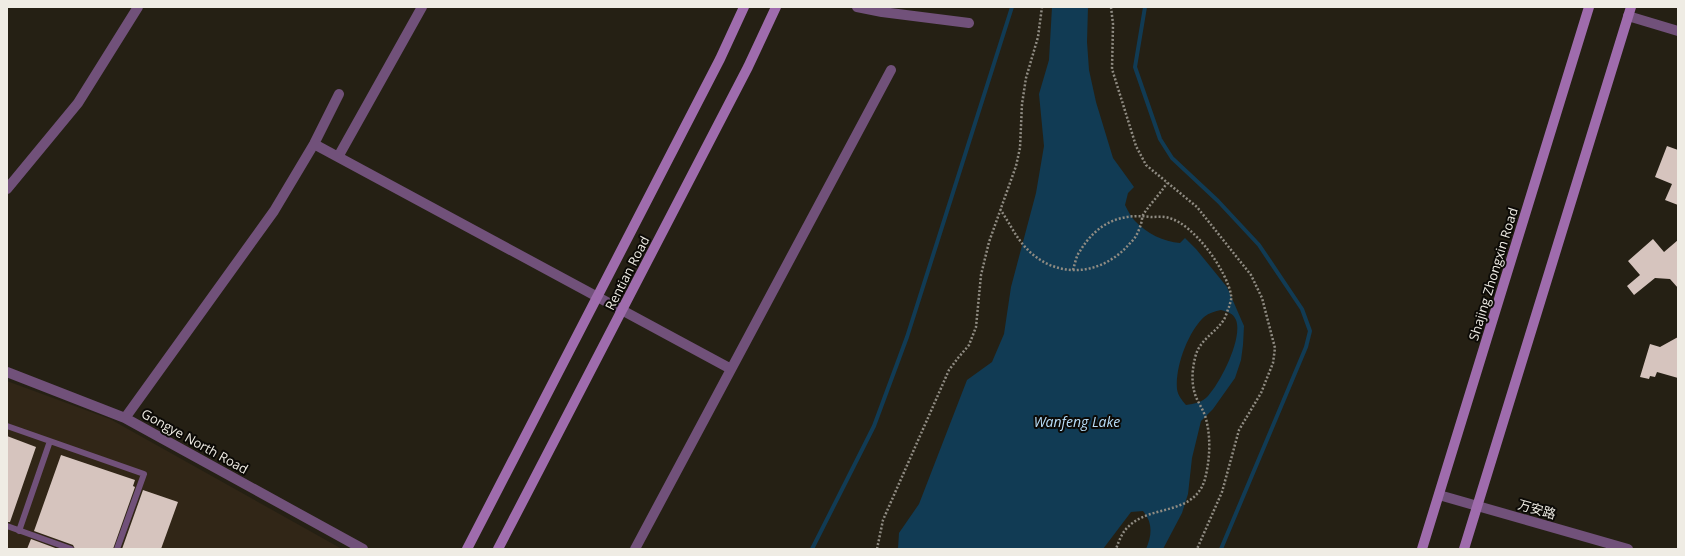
<svg xmlns="http://www.w3.org/2000/svg" width="1685" height="556" viewBox="0 0 1685 556" font-family="'Open Sans','Noto Sans SC',sans-serif">
<style>
.industrial{fill:#312617}
.water{fill:#113b54;fill-rule:evenodd}
.lines{fill:none;stroke-linecap:round;stroke-linejoin:round}
.stream{stroke:#113b54;stroke-width:4}
.building{fill:#d6c4be}
.path{stroke:#908c83;stroke-width:2.5;stroke-dasharray:2 2;stroke-linecap:butt}
.lane{stroke:#71517a;stroke-width:6}
.street{stroke:#71517a;stroke-width:10}
.secondary{stroke:#9f6cad;stroke-width:10}
.labels{text-anchor:middle;stroke-width:4;stroke-linejoin:round;paint-order:stroke}
.street-label{font-size:13px;fill:#efece4;stroke:#0c0a06}
.water-label{font-size:14px;font-style:italic;fill:#b8ddf8;stroke:#0c0a06}
</style>
<rect width="100%" height="100%" fill="#252014"/>
<path class="industrial" d="M7,381L110,419L342,549H7Z"/>
<path class="water" d="M1052,7H1088L1087,42L1089,70L1096,102L1113,158L1134,187L1128,193L1125,205C1128,211 1131,217 1135,221C1146,233 1164,242 1180,243L1185,238L1196,249L1227,287L1244,326L1243,345L1241,360L1235,378L1213,409L1201,421L1192,458L1188,494L1182,513L1163,549H1146C1152,535 1153,523 1143,511L1131,512L1103,549H898L899,533L919,504L967,380L992,362L1004,334L1011,287L1036,193L1044,146L1039,94L1049,60ZM1221,310C1228,312 1233,313 1236,320C1243,338 1221,382 1208,396C1203,402 1194,404 1186,405C1182,400 1178,396 1177,389C1175,367 1188,332 1204,317C1209,313 1215,311 1221,310Z"/>
<g class="lines">
<path class="stream" d="M1145,7L1135,67L1160,139L1172,158L1218,201L1259,245L1302,309L1310,331L1306,347L1221,549
M812,549L874,426L907,337L1012,7"/>
</g>
<path class="building" d="M1667,146L1678,150V205L1665,200L1672,184L1655,177Z
M1653,239L1664,252L1678,240V288L1670,279L1655,278L1634,295L1627,286L1640,275L1628,261Z
M1678,337V378L1657,372L1655,377L1650,376L1649,379L1640,377L1650,344L1660,347Z
M7,436L36,447L10,522H7Z
M61,455L135,480L133,486L135,487L113,549H75L73,545L34,531Z
M143,490L178,502L161,549H122Z
M31,539L58,549H27Z"/>
<g class="lines">
<path class="path" d="M1111,7L1113,24L1112,69L1136,146L1146,165L1197,207L1251,275L1262,298L1275,348L1273,363L1261,393L1239,430L1222,492L1197,549
M1000,209C1009,222 1016,238 1027,249C1058,281 1104,275 1131,242C1136,238 1139,230 1141,224C1142,221 1142,217 1143,215C1150,204 1160,194 1167,183
M1073,270C1075,264 1076,256 1080,251C1097,223 1120,213 1151,217C1157,217 1164,216 1169,218C1194,224 1227,271 1231,295C1232,299 1230,303 1229,307C1227,311 1226,317 1223,321C1214,334 1199,340 1195,358C1192,371 1191,384 1196,397C1199,404 1204,411 1206,419C1211,438 1210,459 1205,479C1194,516 1152,504 1129,526C1122,532 1119,541 1116,549
M877,549L883,520L949,370L958,358L969,345L976,327L981,275L989,242L1016,166L1020,148L1022,104L1026,78L1038,37L1042,7"/>
<path class="lane" d="M7,426L144,474L117,549
M7,526L71,549
M19,531L50,441"/>
<path class="street" d="M857,7L882,12L969,23
M1628,16L1678,31
M314,144L731,369
M338,157L422,7
M7,189L78,103L138,7
M7,372L125,418L363,549
M125,418L274,211L314,144L339,94
M1439,495L1628,549
M635,549L891,70"/>
<path class="secondary" d="M467,549L720,59L744,7
M498,549L748,67L776,7
M1422,549L1589,7
M1464,549L1631,7"/>
</g>
<g class="labels">
<g class="street-label">
<text transform="translate(627 273) rotate(-63)" y="5">Rentian Road</text>
<text transform="translate(1493 274) rotate(-73)" y="5">Shajing Zhongxin Road</text>
<text transform="translate(195 441) rotate(29)" y="5">Gongye North Road</text>
<text transform="translate(1537 509) rotate(16)" y="5">万安路</text>
</g>
<g class="water-label">
<text x="1077" y="427">Wanfeng Lake</text>
</g>
</g>
<rect width="1685" height="556" fill="none" stroke="#efece4" stroke-width="16"/>
</svg>
